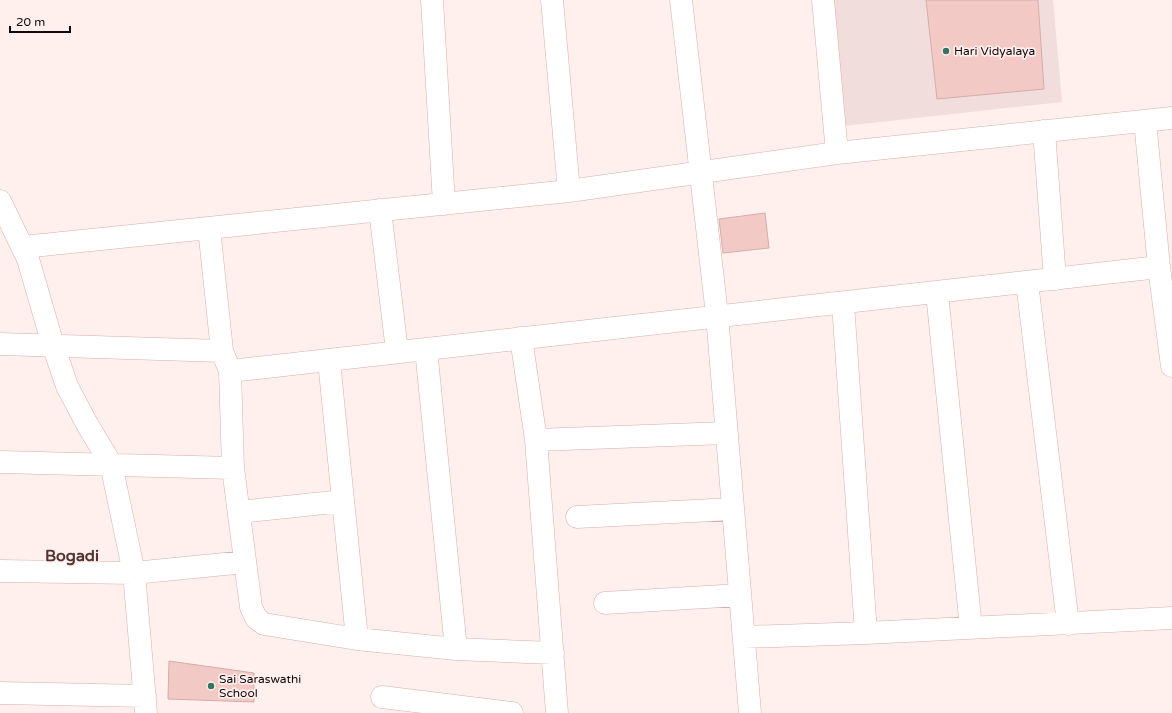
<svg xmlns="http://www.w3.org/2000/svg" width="1172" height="713" viewBox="0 0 1172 713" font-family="'Varela Round',sans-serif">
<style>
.built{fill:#f1dddb}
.building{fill:#f2c9c4;stroke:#d3ada9}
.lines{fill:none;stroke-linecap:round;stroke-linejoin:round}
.minor-casing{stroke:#d6b0ac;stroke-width:23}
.minor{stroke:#fff;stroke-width:22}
.poi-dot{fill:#337565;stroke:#ffefed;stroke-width:1.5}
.labels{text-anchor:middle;stroke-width:3.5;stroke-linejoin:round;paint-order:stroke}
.poi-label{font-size:12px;fill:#140807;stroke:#ffefed;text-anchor:start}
.district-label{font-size:16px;font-weight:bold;fill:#513330;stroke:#ffefed}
</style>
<rect width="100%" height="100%" fill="#ffefed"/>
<path class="built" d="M829,0H1053L1062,102L844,126Z"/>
<path class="building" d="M926,0H1038L1044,89L937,99Z
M765,213L769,248L723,253L719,219Z
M169,661L254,673V702L168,699Z"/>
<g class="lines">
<defs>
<path id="minor" d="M432,0L444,204
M552,0L569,191
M681,0L717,315L750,713
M823,0L837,153
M1145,121L1159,267
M1044,131L1055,279
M0,201L28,259L53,345L67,386L87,424L111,464L134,573L146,713
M380,210L397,351
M209,228L222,351L230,371L233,468L251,607L256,618L264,624L357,639L456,649L553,653
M23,247L569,191L837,153L1172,118
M1027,282L1068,624
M937,293L971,628
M843,304L866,633
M521,338L536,440L557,713
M0,344L222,351
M426,349L456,649
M329,361L357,639
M230,371L1159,267L1172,366
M536,440L726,433
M0,462L233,468
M239,512L343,501
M577,517L732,509
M0,571L134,573L245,562
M605,603L740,595
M744,637L866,633L1172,618
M0,693L145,696
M382,697L512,713"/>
</defs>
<use href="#minor" class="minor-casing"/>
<use href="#minor" class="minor"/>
</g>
<g class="poi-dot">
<circle cx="946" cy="51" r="4"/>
<circle cx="211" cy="686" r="4"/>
</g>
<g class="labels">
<g class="poi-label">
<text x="954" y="55">Hari Vidyalaya</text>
<text x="219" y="683">Sai Saraswathi<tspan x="219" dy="14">School</tspan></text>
</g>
<g class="district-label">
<text x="72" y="561">Bogadi</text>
</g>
</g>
<path d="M10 26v6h60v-6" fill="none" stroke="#140807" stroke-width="2"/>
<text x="16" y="26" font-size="12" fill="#140807" stroke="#ffefed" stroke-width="3" paint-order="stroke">20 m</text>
</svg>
